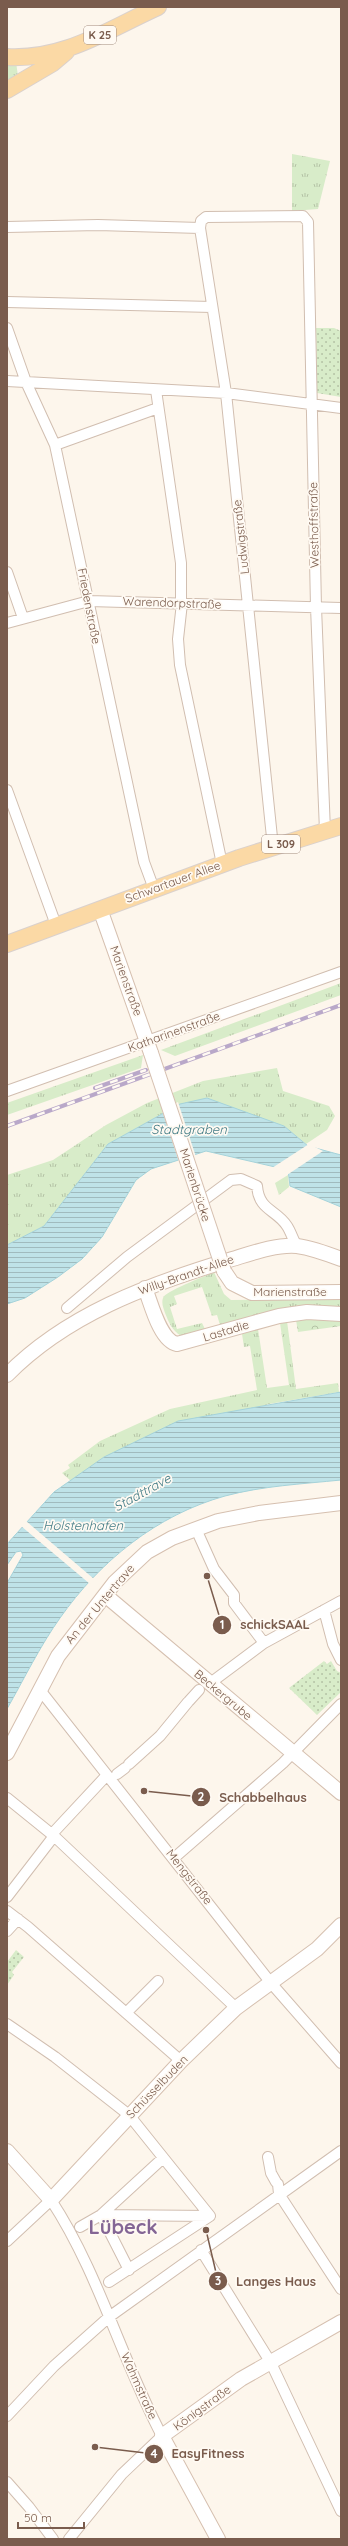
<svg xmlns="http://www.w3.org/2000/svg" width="348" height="2546" viewBox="0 0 348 2546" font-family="Quicksand,sans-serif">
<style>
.grass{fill:url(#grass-tufts);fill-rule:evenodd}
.forest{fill:url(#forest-crowns)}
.park{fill:url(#park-dots)}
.water{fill:url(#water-rules);stroke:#a5d3da}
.pier{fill:#fdf6ec}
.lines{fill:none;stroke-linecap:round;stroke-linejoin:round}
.street-casing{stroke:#d1beb0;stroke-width:12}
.secondary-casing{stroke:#d6c0b0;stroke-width:16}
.primary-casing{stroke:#dad1cd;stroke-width:18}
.street{stroke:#fff;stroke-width:10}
.secondary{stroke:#fff;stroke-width:14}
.primary{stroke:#fbd9a5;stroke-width:16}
.rail-casing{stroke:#b9a8c9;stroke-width:4}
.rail{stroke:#fffaf3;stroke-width:2.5;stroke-dasharray:8;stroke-linecap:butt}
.secondary-bridge-casing{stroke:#d6c0b0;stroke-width:16;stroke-linecap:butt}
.secondary-bridge{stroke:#fff;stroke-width:14}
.labels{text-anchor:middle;stroke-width:3.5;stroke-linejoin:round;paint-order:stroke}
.shield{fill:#fffaf3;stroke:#a28b7f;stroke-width:1}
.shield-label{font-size:11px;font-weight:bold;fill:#7a5c4d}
.street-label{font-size:12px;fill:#7a5c4d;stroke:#fffaf3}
.water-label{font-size:13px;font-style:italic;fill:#437c86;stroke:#fffaf3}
.town-label{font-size:20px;font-weight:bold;fill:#846695;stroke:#fffaf3}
.leader{fill:none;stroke:#7a5c4d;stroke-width:1.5}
.callout-dot{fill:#7a5c4d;stroke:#fffaf3;stroke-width:1.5}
.mark-label{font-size:12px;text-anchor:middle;font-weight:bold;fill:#fff}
.callout-label{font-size:13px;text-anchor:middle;font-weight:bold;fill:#7a5c4d;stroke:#fffaf3;stroke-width:3.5;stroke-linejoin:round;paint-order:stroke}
</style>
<defs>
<pattern id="grass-tufts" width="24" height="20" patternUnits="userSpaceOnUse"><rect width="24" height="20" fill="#d8ecc9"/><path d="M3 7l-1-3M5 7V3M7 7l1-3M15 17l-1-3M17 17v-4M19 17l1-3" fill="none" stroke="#b4c2a5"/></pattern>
<pattern id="forest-crowns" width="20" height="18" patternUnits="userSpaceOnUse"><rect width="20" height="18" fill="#d8ecc9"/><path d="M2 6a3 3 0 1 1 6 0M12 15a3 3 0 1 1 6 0" fill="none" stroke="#b4c2a5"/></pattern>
<pattern id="park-dots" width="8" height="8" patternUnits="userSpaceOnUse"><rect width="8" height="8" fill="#d8ecc9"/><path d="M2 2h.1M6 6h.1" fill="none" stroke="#b4c2a5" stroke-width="1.8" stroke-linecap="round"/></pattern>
<pattern id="water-rules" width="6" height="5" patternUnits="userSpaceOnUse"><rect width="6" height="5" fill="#bfe3e8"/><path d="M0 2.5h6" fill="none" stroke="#a0bbbe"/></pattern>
</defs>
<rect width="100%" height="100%" fill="#fdf6ec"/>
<path class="grass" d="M7,62H16L18,76L7,84Z
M292,154L330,161L318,209L292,211Z
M341,983V995L175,1056L161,1050Z
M143,1055L141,1068L7,1115V1103Z
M277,1068L283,1091L329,1106L335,1116L327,1130L306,1144L284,1126L180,1104L108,1144L44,1226L7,1245V1175L53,1160L106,1125L147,1103L203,1081Z
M288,1175L289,1187L279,1195L275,1183Z
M214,1272L224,1294L231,1300L341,1299V1307H313L181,1336C172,1330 169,1323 165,1313C164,1309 161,1304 163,1298C165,1291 204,1277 214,1272ZM202,1287L212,1316L217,1315L220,1325L205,1329L202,1323L177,1329L170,1307L177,1304L174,1296Z
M287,1321L296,1389L338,1383L339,1392L269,1404L104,1457L71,1481L62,1473L70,1468L68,1465L100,1441L170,1409L257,1390L250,1346L244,1347L242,1334L258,1329L267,1388L289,1385L280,1323Z"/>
<path class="forest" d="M318,1318L341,1319V1326L298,1332L296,1320Z"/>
<path class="park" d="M316,328H334L341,331V397L317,393Z
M324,1661L327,1664L331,1661L337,1671L341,1673V1692L317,1715L289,1688Z
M16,1950L24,1957L12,1972L14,1975L7,1985V1962Z"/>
<path class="water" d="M207,1098L284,1126L308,1146L341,1155V1207L290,1186L288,1170L206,1151L151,1169L136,1180L102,1237L82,1259L58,1277L25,1298L7,1304V1245L44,1226L108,1144L180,1104Z
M341,1392V1480C302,1484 262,1486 225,1496C157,1515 100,1561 60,1618C40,1646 24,1679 7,1709V1583L23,1555L21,1551L16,1552L7,1565V1544L54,1492L104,1457L178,1421Z"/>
<path class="pier" d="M178,1102L196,1157L179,1162L162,1110Z
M309,1144L323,1151L287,1175V1172L272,1168Z
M26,1521L94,1579L90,1584L21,1526Z"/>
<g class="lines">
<defs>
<path id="street" d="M7,227L98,225L200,228
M7,302L212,307
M7,328L26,382L55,445L144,862L154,889
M7,381L226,393L341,408
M156,390L181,563V603
M55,445L158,408
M7,572L23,618
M182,603L178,639L180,665L222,864
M7,623L89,601L341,608
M7,790L56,925
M273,847L226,393L200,228L201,221L206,217L303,216L308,222L316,607L325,831
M7,1091L341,972
M67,1308L127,1257L231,1180L241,1179L257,1186C259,1211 276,1209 287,1226C291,1232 293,1240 297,1246
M196,1529L214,1569L234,1595V1603L264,1643
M324,1610L333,1644L341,1660
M209,1684L264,1643L341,1601
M40,1690L271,1983L341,2063
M189,1701L199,1690
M129,1764L160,1736L188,1702
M117,1774L125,1768
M7,1798L54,1836L236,2008
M52,1834L107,1775
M174,1858L283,1763L341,1704
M7,1897L54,1836
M7,1911L28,1927L181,2061
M7,1931L18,1919
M126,2013L158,1981
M7,2024L55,2057L129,2115L210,2216
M268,2157L271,2173L276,2182
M278,2184L279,2194L341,2289
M80,2227L101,2215L162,2159
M7,2241L51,2200C99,2273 121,2359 162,2436L122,2474L69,2539
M201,2250L271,2363L341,2511
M129,2270L101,2215L210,2216
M109,2282L210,2216
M7,2416L54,2366L109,2317L341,2151
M7,2482L29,2507L53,2539"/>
<path id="secondary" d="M100,909L151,1053
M224,1271L232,1283L252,1293L341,1292
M145,1288C151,1303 160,1341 177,1344L279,1316L307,1312L341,1314
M7,1375C66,1315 147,1285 226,1261C247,1255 274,1244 297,1246C311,1248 328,1254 341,1259
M105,1595L341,1793
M7,1753L58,1656L115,1582L147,1552L172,1538L218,1521L259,1513L341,1503
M7,2151L51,2200L181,2061L236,2008L317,1949L341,1925
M218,2539L162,2436L241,2379L341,2322"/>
<path id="primary" d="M7,57C65,60 107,30 158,7
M7,90L53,63L66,52
M7,944L239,858L341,826"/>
</defs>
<use href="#street" class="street-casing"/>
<use href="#secondary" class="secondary-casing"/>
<use href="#primary" class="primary-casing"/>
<use href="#street" class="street"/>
<use href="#secondary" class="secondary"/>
<use href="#primary" class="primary"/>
<defs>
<path id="rail" d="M95,1088L146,1070
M7,1126L341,1005"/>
</defs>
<use href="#rail" class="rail-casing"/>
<use href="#rail" class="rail"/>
<defs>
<path id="secondary-bridge" d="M151,1053L224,1271"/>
</defs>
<use href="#secondary-bridge" class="secondary-bridge-casing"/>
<use href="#secondary-bridge" class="secondary-bridge"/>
</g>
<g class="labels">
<g class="shield">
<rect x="84" y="26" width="32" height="18" rx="3"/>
<rect x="262" y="835" width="38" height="18" rx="3"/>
</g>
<g class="shield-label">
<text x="100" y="39">K 25</text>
<text x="281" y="848">L 309</text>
</g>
<g class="street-label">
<text transform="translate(314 525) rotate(-91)" y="4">Westhoffstraße</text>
<text transform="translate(241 537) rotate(-96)" y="4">Ludwigstraße</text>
<text transform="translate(172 603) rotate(2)" y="4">Warendorpstraße</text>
<text transform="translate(89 606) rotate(79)" y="4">Friedenstraße</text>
<text transform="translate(173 882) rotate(-20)" y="4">Schwartauer Allee</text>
<text transform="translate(126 981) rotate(70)" y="4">Marienstraße</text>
<text transform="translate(174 1032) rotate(-20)" y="4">Katharinenstraße</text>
<text transform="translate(195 1185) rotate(72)" y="4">Marienbrücke</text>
<text transform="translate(186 1275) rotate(-19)" y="4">Willy-Brandt-Allee</text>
<text x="290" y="1296">Marienstraße</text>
<text transform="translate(226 1331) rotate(-17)" y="4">Lastadie</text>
<text transform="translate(100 1604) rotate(-50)" y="4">An der Untertrave</text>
<text transform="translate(223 1695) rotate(40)" y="4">Beckergrube</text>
<text transform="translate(189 1877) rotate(52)" y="4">Mengstraße</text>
<text transform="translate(157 2087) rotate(-46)" y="4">Schüsselbuden</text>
<text transform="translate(139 2386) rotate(66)" y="4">Wahmstraße</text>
<text transform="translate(202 2408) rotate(-36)" y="4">Königstraße</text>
</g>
<g class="water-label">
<text x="189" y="1134">Stadtgraben</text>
<text transform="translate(142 1492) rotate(-29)" y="5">Stadttrave</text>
<text x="83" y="1530">Holstenhafen</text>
</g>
<g class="town-label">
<text x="123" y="2234">Lübeck</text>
</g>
</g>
<path class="leader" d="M207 1576L222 1625M144 1791L201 1797M206 2230L218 2281M95 2447L154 2454"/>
<g class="callout-dot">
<circle cx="207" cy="1576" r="4"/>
<circle cx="144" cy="1791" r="4"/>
<circle cx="206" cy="2230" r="4"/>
<circle cx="95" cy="2447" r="4"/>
<circle cx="222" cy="1625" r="10"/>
<circle cx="201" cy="1797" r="10"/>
<circle cx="218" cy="2281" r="10"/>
<circle cx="154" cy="2454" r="10"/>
</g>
<g class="mark-label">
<text x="222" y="1629">1</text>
<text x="201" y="1801">2</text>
<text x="218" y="2285">3</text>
<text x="154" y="2458">4</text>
</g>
<g class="callout-label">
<text x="275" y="1629">schickSAAL</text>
<text x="263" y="1802">Schabbelhaus</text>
<text x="276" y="2286">Langes Haus</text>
<text x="208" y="2458">EasyFitness</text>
</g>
<rect width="348" height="2546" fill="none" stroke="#7a5c4d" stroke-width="16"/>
<path d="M18 2522v6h66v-6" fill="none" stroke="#7a5c4d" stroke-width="2"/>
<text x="24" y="2522" font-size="12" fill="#7a5c4d" stroke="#fffaf3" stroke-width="3" paint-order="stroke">50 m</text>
</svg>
